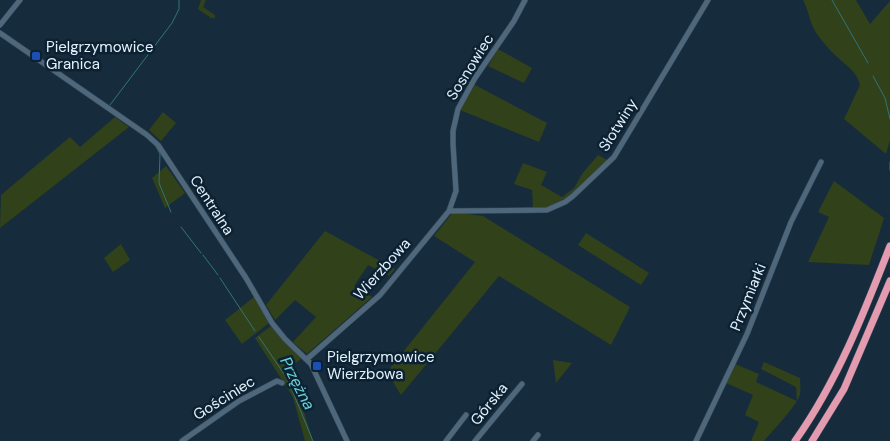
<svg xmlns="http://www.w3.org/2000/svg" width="890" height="441" viewBox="0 0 890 441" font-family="'DM Sans',sans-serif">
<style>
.green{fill:#31411a}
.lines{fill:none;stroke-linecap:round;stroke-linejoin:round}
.stream{stroke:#327477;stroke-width:1}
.minor-casing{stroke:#374958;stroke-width:6}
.highway-casing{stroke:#374958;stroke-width:8}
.minor{stroke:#4f677a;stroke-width:5}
.highway{stroke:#e49bb0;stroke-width:7}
.transit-dot{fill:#1a4fb4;stroke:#0c2233;stroke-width:2}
.labels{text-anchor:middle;stroke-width:5;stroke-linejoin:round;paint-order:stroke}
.poi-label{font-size:15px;fill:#e3f1fc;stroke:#0c2233;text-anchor:start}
.street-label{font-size:15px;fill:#e3f1fc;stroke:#0c2233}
.water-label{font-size:16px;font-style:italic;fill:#6bd2d7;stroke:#0c2233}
</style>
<rect width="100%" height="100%" fill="#162c3d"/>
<path class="green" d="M201,0H206L203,7L215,15V18H211L198,9Z
M803,0H856L870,24L890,1V140L886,154L844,119L860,85C857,71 845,65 835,55C828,48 817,36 813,27C809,18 808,9 803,0Z
M498,49L532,68L524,83L488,66Z
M475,85L547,123L539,142L460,110L465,99Z
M163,112L176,123L161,141L149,130Z
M115,117L129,127L0,228L1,195L70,137L80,147Z
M598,155L609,161L577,190L564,199L548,208H533L532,190L514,184L523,163L547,172L541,185L562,197L574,188L582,174Z
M166,166L185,193L165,208L152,178Z
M834,181L884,218L869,265L808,262L829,217L818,212Z
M453,212L483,216L630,307L611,345L499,276L401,395L387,372L475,262L434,236Z
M325,231L395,269L389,276L368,265L354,286L372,297L307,354L293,342L316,317L295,300L275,320L266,305Z
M586,233L649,273L641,285L578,245Z
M121,244L130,260L113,272L104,258Z
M254,297L269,323L242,344L225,320Z
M271,326L302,358L287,370L288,379L302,406L313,441H305L293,397L255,338Z
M553,360L572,363L556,383Z
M764,362L800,378C800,383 801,389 800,394C798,405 772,431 764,441H751L759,422L745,415L753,395L726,383L735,364L759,374L756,382L797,401L796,387L761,369Z"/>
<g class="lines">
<path class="stream" d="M832,0L868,63
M873,76L885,98L890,119
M110,105L172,23L179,9V0
M156,147L160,154L159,183L171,212
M890,162V170
M181,227L201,253
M203,255L218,275
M220,278L255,331
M259,337L284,374L292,390L313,441"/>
<defs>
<path id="minor" d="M0,25L20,0
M0,33L147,135L158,145L246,278L272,323L285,339L311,364L347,441
M449,211L547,210L565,202L573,196L614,157L708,0
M307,359L380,295L449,211L456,191L453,144V131L458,109L475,78L514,21L525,0
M182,441L239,401L277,381L282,383
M446,441L466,415
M475,441L522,384
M533,441L538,435
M696,441L747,334L791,222L821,162"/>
<path id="highway" d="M795,441C837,382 864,313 890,246
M812,441L844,389L890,281"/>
</defs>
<use href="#minor" class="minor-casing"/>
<use href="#highway" class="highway-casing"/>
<use href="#minor" class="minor"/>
<use href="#highway" class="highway"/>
</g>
<g class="transit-dot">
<rect x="31" y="51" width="10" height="10" rx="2.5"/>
<rect x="312" y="361" width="10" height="10" rx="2.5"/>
</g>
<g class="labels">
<g class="poi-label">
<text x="46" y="52">Pielgrzymowice<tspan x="46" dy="17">Granica</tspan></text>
<text x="327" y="362">Pielgrzymowice<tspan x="327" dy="17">Wierzbowa</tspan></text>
</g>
<g class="street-label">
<text transform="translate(470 67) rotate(-58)" y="5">Sosnowiec</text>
<text transform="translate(618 125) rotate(-58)" y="5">Słotwiny</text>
<text transform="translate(212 205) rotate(57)" y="5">Centralna</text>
<text transform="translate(382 269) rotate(-48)" y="5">Wierzbowa</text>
<text transform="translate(748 297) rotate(-68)" y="5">Przymiarki</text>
<text transform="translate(224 398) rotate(-32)" y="5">Gościniec</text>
<text transform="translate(489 404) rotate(-51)" y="5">Górska</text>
</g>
<g class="water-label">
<text transform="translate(298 383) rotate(63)" y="6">Przężna</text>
</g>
</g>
</svg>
